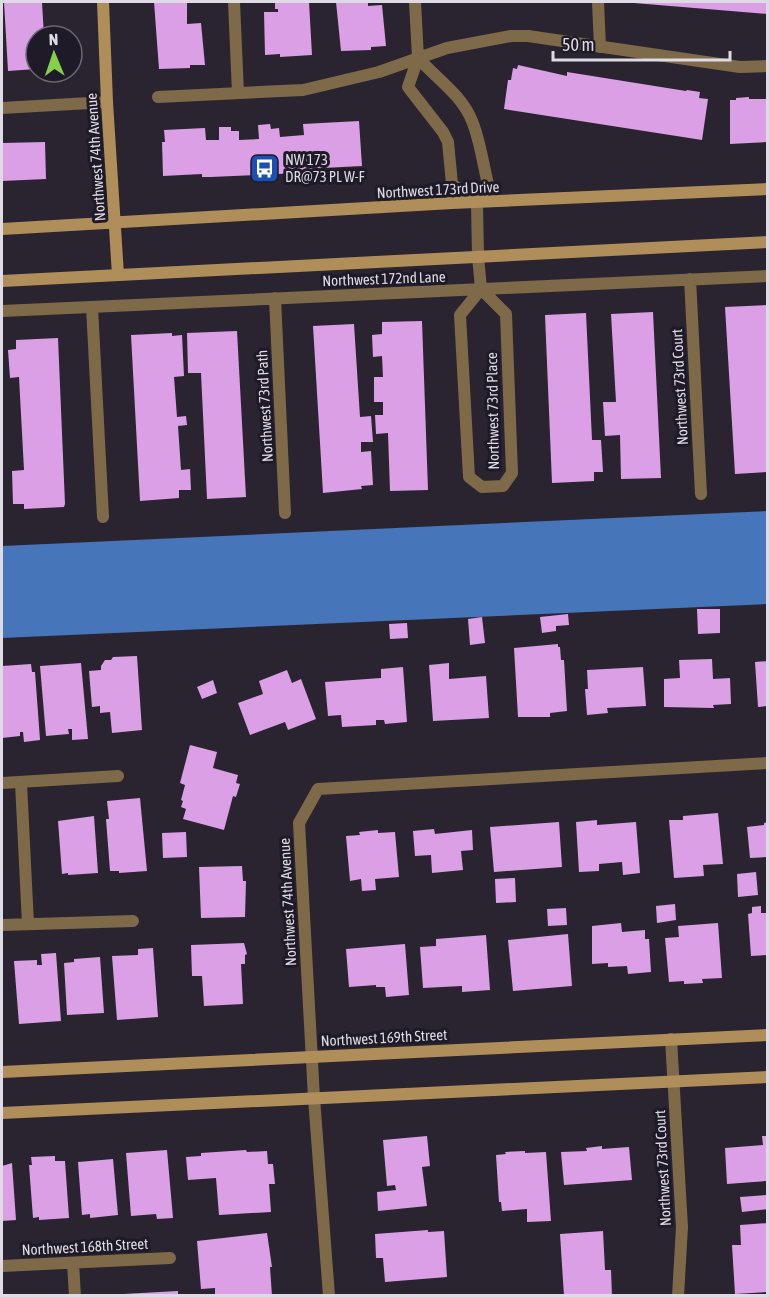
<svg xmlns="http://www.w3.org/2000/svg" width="769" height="1297" viewBox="0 0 769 1297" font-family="'Asap Condensed',sans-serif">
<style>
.water{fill:#4775ba}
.building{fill:#db9fe6}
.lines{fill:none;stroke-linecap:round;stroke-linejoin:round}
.lane{stroke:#7e6949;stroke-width:12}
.street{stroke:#7e6949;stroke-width:12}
.secondary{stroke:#b08e5a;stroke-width:12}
.labels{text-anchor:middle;stroke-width:6;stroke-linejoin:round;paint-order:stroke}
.street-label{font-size:15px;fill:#dedbe4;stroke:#1f1a27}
.poi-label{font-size:15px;fill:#dedbe4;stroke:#1f1a27;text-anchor:start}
</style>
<rect width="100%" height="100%" fill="#292430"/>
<path class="water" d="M767,511V604L2,638V546Z"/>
<path class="building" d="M4,2H42L44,36H36V69L8,71Z
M154,2H187V24L201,23L205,65H190V68L159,69Z
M275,2H309L312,55L280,57V54L265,55L264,12H278V9H275Z
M336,2H368V6L382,5L386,46L371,47V50L341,51Z
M634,2H768V14L634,3Z
M518,65L567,76V72L686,91L687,90L700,92L699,98L708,99L702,140L504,109L508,80H511L513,68L517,69Z
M749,97V99H768V142L730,144V100H736V98Z
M359,121L362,166L323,168V172L211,177H202V174L163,176L162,142H165L164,130L205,128L206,140H219V127H231V131H239V140L259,139L258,125L270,124L271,129L279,128L280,137L304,135L303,124Z
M45,142L46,179L2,181V143Z
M768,305V472L735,474L725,307Z
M653,312L661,478L621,479L620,435L605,436L603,402H616L611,314Z
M586,313L592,440H601L603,472H594V481L552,483L545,315Z
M422,321L428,490L390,491L388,433L376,434L375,415H383V402H374V377H383L382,356L373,357L372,335L382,334V322Z
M354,324L360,417L371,416L373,442H361V452L371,451L373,485L361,486L362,489L323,493L313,326Z
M237,331L246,497L207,499L201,373H188L187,333Z
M172,333V336L182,335L184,376L174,377L177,417L186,416L187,425L178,426L181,470L190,469L191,490H179V498L140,501L131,335Z
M58,338L65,504L64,507L24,509V504H13L12,471L24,470L19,377L10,378L8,350L16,349V340Z
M697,609H720V633L698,634Z
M568,614L569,625L556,626V631L542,633L540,617Z
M482,617L485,643L470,645L468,619Z
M407,623L408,638L390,639L389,624Z
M558,644V647H560L561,660H564L567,711L550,713V717H518L514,648Z
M137,656L142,730L112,733L110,712L100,713V706L92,707L89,671L101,670V666L105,660H111L113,657Z
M712,659L713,679L730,678L731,704L713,705L714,708L664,707V679L680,678L679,660Z
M768,661V706L758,707L755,662Z
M81,663L88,739L72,740V729H68L69,734L46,736L40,666Z
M449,663V679L486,676L489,718L433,721L429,665Z
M31,664L32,672H35L40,740L24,742L23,732H20V736L2,738V666Z
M403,667L407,722L385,724L384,720H376V725L342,727L341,715L328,716L325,682L381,678V669Z
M643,667L646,706L607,708L608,713L587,715L585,689H588L587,670Z
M287,670L292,683L301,679L316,719L288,730L285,722L250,735L238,703L263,694L259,681Z
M213,680L217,693L202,699L197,687Z
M190,745L217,752L213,768L238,775L236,783L240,784L236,797L233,796L224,830L183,819L186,809L181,807L183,801L181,800L185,785L180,783Z
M140,798L147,871L119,873V871H110L106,819H109L107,801Z
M718,813L723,864L703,865L704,876L674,878L669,820H683V816Z
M94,816L98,873L68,875V873L62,874L58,821Z
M597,820V825L636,822L640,873L623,875L622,862L599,864V871L579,872L576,822Z
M559,822L562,867L494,872L490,827Z
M768,822V857L750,858L747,827L764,825V823Z
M434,829L435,834L472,830L473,850L461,851L463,870L432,873L431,855L415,856L413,831Z
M378,830V833L395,832L399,877L375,879L376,890L362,891L361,879L350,881L346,836L360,835L359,832Z
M186,832L187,857L163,858L162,833Z
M242,866L243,881H246L245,917L201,918L199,867Z
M756,872L758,895L738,897L737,874Z
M515,878L516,902L496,903L495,879Z
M675,904L676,920L657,923L656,906Z
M761,906V913H768V955L751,956L748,914L752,913V907Z
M566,908L567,925L548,926L547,909Z
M621,923L622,932L645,930V939H649L651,972L628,974L627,966L608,967V963L592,964V926Z
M718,923L722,978L702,979L703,983L684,984V981L669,982L665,938L679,937L678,926Z
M568,934L572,986L513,991L508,940Z
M486,935L490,990L462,992V986L423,988L420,947L436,946V939Z
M244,943L247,954L245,955V964H241L243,1004L204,1006L202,976H192L191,945Z
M405,944L409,995L386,997L385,987H376V985L349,987L346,949Z
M153,948L158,1017L117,1020L112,956L138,955V949Z
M56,953L61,1021L19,1024L14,961L37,960V965H42L41,954Z
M100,957L104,1013L67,1015L64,963L74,962V959Z
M427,1136L430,1166L422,1167L427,1206L378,1211L377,1192L396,1190L395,1185L387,1186L383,1140Z
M762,1136H768L766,1181L727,1184L725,1148L763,1145Z
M602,1146V1149L629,1147L632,1180L564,1185L561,1152L587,1151L586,1148Z
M167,1150L173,1218L157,1219L156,1214L131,1216L126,1153Z
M246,1150L247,1152L267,1151L268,1164H273L275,1184H269L271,1212L219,1215L216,1178L188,1180L186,1157L201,1156V1153Z
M525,1151V1153L546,1152L551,1221L527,1222V1209L502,1211L501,1202H499L496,1155L506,1154L505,1152Z
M55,1156V1161H65L69,1218L39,1220V1217L33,1218L29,1165H32L31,1157Z
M113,1159L118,1215L90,1218V1214L82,1215L78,1162Z
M12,1163L16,1220L2,1221V1166Z
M767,1195L768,1209L742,1212L740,1197Z
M768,1223V1292L735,1294L732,1245H741L740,1225Z
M428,1230V1232L444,1231L447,1277L385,1282L383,1258H376L375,1234Z
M603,1231L605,1270H611L612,1296H564L560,1234Z
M267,1233L272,1267H270L272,1296H215V1288L201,1289L197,1241Z
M178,1291V1296H123V1294Z"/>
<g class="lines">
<path class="lane" d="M234,2L238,93
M415,2L418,58L408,87L443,132L448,142L452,184L477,203L488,184C483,164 480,140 472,121C462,95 436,78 418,58
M598,2L600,47
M158,97L303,90L379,72L447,48L511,36H528L740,67L768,66"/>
<path class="street" d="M2,108L107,102
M477,203L478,256L481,289L460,315L469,477L482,487L503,486L512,473L506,314L481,289
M690,279L701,494
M275,298L285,513
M92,307L103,517
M2,311L768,276
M2,783L118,776
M21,783L28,924
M2,925L133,921
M671,1039L682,1227L678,1296
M73,1263L75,1296
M2,1266L170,1258
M329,1296L314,1098L299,823L318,789L768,763"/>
<path class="secondary" d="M103,2L107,102L118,275
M2,229L452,203L768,189
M2,281L768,242
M2,1072L768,1035
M2,1113L768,1077"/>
</g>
<defs>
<symbol id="bus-square" viewBox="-11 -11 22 22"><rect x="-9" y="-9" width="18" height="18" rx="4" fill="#1a4fb4" stroke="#1f1a27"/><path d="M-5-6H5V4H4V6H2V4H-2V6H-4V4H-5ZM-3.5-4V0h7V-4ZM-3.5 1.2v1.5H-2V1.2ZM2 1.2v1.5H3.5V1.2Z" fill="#fff"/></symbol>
</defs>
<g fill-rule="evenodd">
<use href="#bus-square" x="248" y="152" width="33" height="33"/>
</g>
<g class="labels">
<g class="street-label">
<text transform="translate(96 157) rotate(-94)" y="5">Northwest 74th Avenue</text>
<text transform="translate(438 190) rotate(-3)" y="5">Northwest 173rd Drive</text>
<text transform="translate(384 279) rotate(-2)" y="5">Northwest 172nd Lane</text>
<text transform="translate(680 387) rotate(-93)" y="5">Northwest 73rd Court</text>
<text transform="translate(265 406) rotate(-93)" y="5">Northwest 73rd Path</text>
<text transform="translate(493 411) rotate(-91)" y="5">Northwest 73rd Place</text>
<text transform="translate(288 902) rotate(-93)" y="5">Northwest 74th Avenue</text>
<text transform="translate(384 1038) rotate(-3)" y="5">Northwest 169th Street</text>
<text transform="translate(663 1168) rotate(-93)" y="5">Northwest 73rd Court</text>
<text transform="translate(85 1247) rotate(-3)" y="5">Northwest 168th Street</text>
</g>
<g class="poi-label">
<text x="285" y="165">NW 173<tspan x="285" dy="17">DR@73 PL W-F</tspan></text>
</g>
</g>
<rect width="769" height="1297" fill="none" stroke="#dedbe4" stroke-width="6"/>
<g transform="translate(54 54) rotate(358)"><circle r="28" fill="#1f1a27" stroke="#6b6773" stroke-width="1.5"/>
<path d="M0-4.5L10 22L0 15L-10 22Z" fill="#86cf4b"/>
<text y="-9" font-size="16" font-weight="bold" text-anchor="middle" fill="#dedbe4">N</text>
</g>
<path d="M553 51v9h177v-9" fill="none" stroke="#dedbe4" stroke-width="3"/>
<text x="562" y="51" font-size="18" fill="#dedbe4" stroke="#1f1a27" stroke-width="4.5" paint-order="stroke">50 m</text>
</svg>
